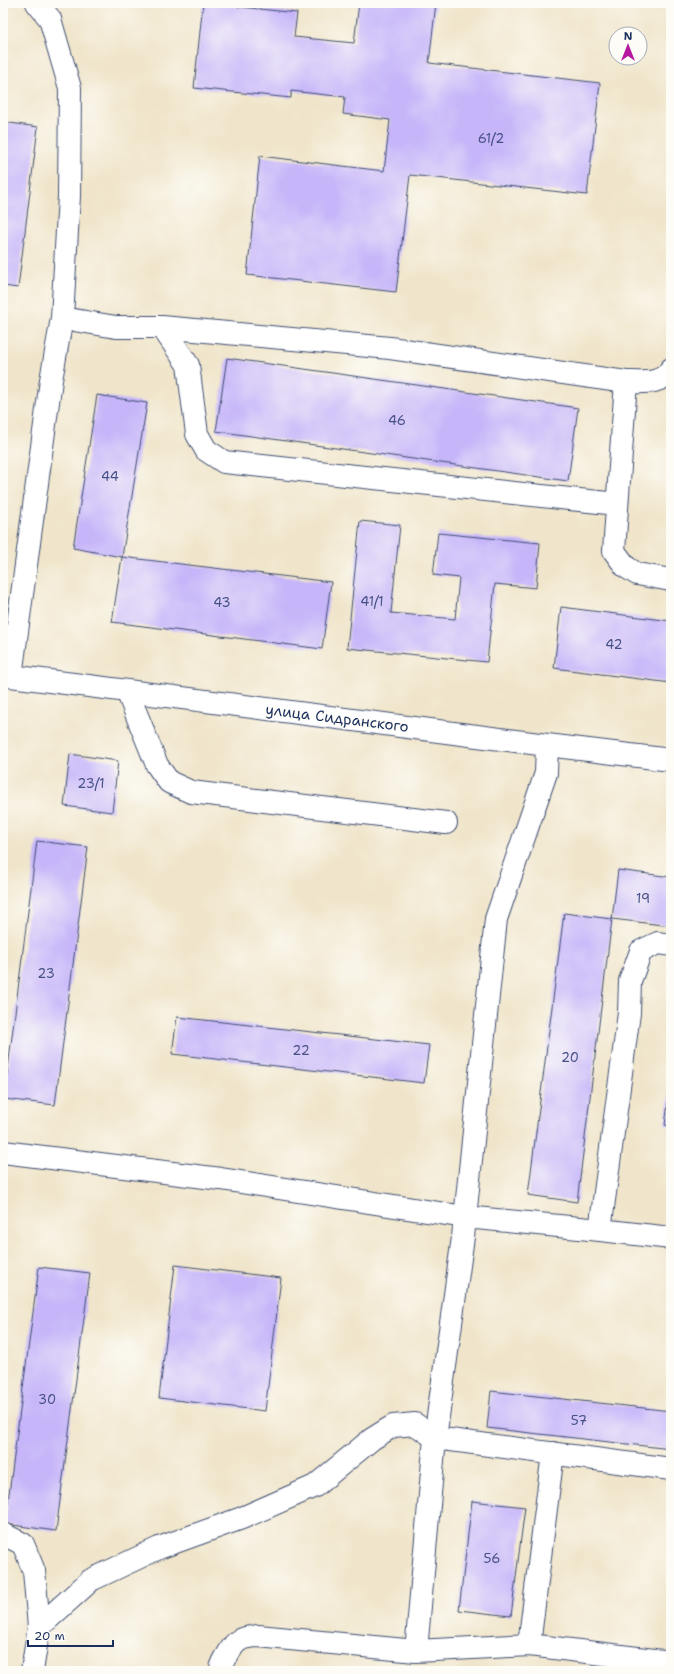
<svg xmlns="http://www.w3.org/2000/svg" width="674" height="1674" viewBox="0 0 674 1674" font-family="'Shantell Sans',sans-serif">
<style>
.building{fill:#c6b5f9}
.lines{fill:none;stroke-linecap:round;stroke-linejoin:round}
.minor-casing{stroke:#3b4a6e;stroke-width:24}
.minor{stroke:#fff;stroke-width:22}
.labels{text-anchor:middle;stroke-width:3;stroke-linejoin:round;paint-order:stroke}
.number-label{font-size:13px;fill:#465085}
.street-label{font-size:15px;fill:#1b2f5e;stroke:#fdfcf7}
</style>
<rect width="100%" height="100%" fill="#fdfcf7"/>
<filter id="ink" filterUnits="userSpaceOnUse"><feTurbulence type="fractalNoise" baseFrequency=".025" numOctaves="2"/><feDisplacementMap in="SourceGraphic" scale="8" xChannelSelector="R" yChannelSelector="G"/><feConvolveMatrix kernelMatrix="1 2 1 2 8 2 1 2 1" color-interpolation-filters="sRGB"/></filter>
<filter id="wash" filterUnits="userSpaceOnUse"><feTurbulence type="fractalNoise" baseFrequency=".012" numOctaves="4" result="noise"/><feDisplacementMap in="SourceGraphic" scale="16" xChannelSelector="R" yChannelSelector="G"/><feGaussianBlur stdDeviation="0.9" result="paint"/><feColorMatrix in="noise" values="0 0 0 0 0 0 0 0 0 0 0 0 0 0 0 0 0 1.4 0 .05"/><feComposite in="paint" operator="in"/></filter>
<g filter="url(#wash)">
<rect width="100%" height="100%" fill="#f0e5ca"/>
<g id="blocks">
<path class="building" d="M203,3L297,13L294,37L354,43L359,3H436L429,63L600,83L587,195L410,175L396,292L247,275L260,156L384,171L390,120L343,114L345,97L291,91V98L194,88Z
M3,122L38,127L18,288L3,286Z
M227,358L578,408L568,481L216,431Z
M97,395L147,403L122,557L331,582L322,649L112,622L122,557L73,548Z
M360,521L400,525L391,613L455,619L459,578L433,575L438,533L540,543L536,588L495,584L487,662L347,648Z
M561,607L671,621V683L554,668Z
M70,754L118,761L112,812L64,806Z
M37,841L88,847L55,1105L4,1099Z
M618,870L671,877V926L612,919L577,1202L528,1195L564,913L612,919Z
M177,1017L429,1045L424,1083L172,1054Z
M670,1089L671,1090V1126L665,1125Z
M175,1265L281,1278L265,1411L159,1398Z
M39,1267L90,1273L56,1531L5,1524Z
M491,1391L671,1411V1449L487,1428Z
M472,1501L525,1507L511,1616L459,1610Z"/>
</g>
</g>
<g filter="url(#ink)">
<use href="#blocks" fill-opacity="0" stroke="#3b4a6e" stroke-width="1"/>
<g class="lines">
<defs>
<path id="minor" d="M37,3L50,19L70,88L69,196L62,318
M162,327L188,365L197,434L206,450L224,462L617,504
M626,382L614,551L626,567L637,574L671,580
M3,675L547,745L671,760
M11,676L51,380L62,318L116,327H162L390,348L626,382C643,382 662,385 671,369
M127,691L157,765L169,782L191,792L446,823
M3,1152L221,1179L465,1217L600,1230L671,1238
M600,1230L629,1013L630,981L641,951L658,943L671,945
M553,1453L529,1645L671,1662
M3,1534L23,1544L34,1571L39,1627L32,1671
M39,1627L91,1580L159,1548L242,1518L315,1486L372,1439L393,1426L415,1424L435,1438L671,1469
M416,1651L435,1438L463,1237L496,919L546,773L547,745
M220,1671C222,1664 224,1660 228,1654C237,1638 241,1638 258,1636L416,1651L529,1645"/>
</defs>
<use href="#minor" class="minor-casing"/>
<use href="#minor" class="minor"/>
</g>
</g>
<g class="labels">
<g class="number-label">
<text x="491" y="143">61/2</text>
<text x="397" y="425">46</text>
<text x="110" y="481">44</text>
<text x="372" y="606">41/1</text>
<text x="222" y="607">43</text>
<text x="614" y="649">42</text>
<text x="91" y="788">23/1</text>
<text x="643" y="903">19</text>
<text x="46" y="978">23</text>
<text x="301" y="1055">22</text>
<text x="570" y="1062">20</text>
<text x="47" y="1404">30</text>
<text x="579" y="1425">57</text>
<text x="492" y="1563">56</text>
</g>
<g class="street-label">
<text transform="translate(337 718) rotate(7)" y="5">улица Сидранского</text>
</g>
</g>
<rect width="674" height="1674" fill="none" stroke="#fdfcf7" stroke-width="16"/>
<g transform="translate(628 46)"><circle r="19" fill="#fdfcf7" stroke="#a3aaba"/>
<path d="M0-3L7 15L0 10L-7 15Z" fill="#b5179e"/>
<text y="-6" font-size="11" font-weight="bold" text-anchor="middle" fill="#1b2f5e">N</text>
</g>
<path d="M28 1640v6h85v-6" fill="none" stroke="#1b2f5e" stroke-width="2"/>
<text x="34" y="1640" font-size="12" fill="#1b2f5e" stroke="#fdfcf7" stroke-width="3" paint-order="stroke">20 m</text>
</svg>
